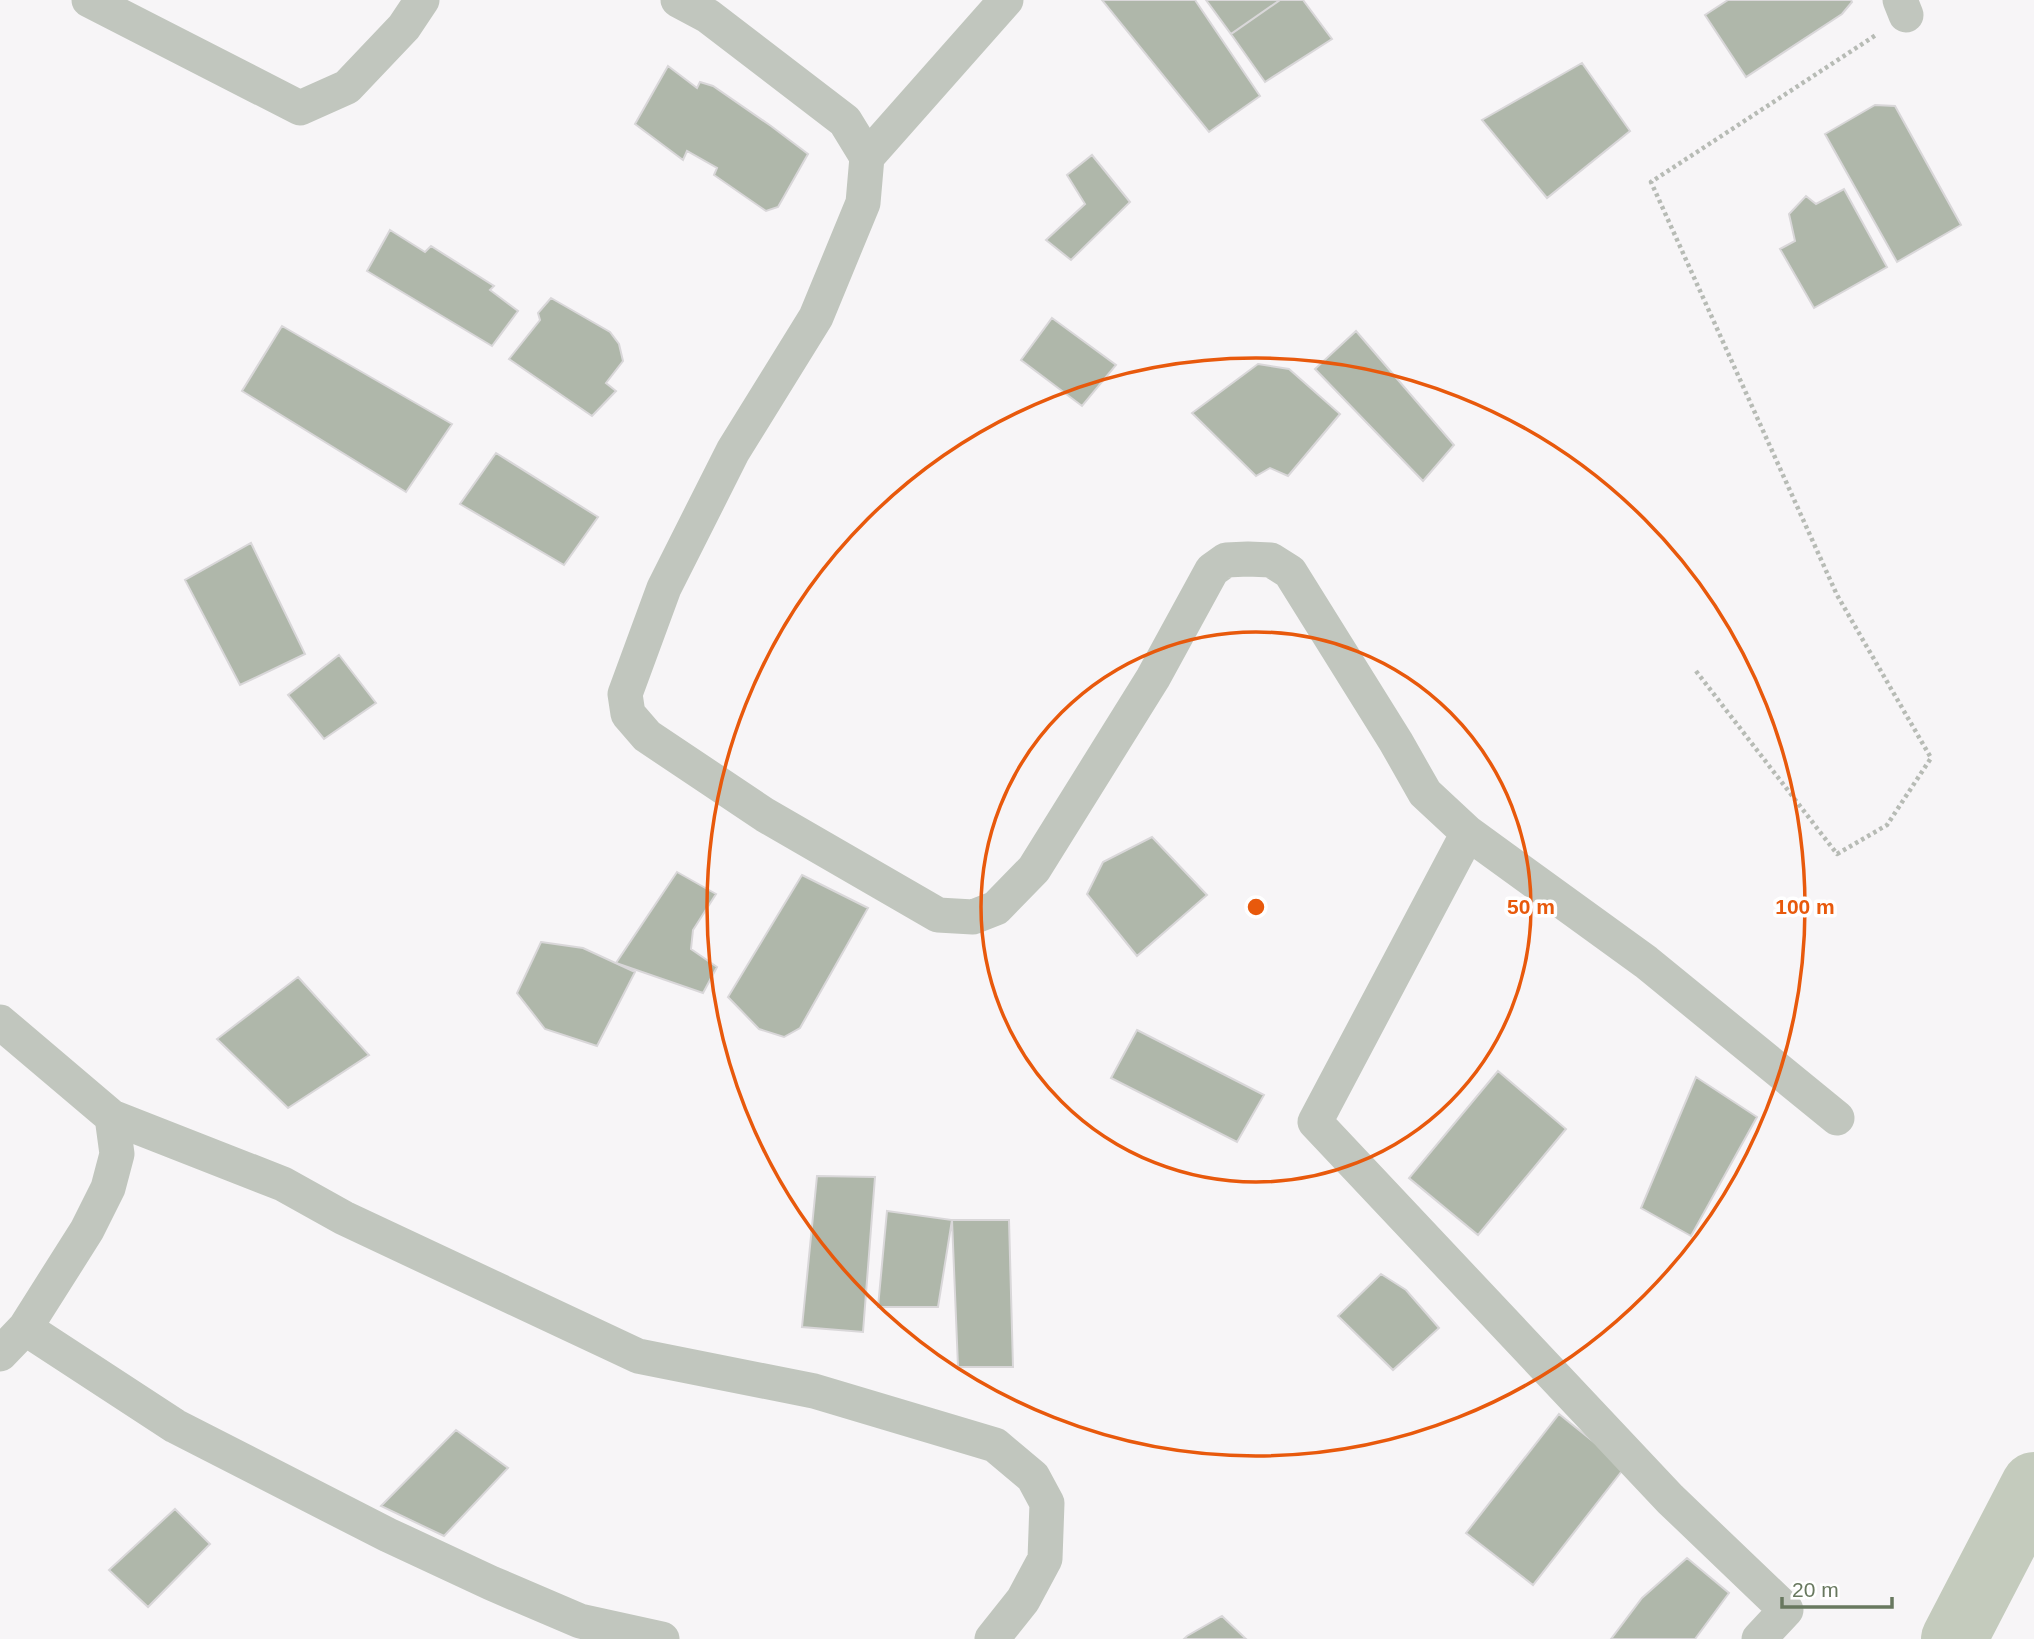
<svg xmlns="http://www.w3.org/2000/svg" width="2034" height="1639" viewBox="0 0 2034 1639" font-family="Arial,sans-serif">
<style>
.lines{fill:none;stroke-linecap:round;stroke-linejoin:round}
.river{stroke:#c4cbbd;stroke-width:66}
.building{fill:#afb7aa;stroke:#d9d7d9;stroke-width:2}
.path{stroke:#b7bbb5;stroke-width:4.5;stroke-dasharray:3.5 3.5;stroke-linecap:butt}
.street{stroke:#c1c6be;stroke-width:35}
.ring{fill:none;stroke:#e8590c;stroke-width:3.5}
.centre{fill:#e8590c;stroke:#fff;stroke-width:3.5}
.ring-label{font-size:21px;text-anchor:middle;font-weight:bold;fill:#e8590c;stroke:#fff;stroke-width:7;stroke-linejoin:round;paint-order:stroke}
</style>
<rect width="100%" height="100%" fill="#f7f5f7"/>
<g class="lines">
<path class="river" d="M1954,1639L2034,1485"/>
</g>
<path class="building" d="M1102,0H1195L1260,96L1209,132Z
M1206,0H1280L1231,34Z
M1280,0H1303L1332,39L1265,82L1231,34Z
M1728,0H1851L1852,2L1842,14L1746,77L1705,15Z
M1582,63L1630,131L1547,198L1482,120Z
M668,66L697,88L700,82L713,86L771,126L808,154L778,207L766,211L714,175L717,168L687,151L683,160L635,124Z
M1875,105L1895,106L1961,225L1897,262L1825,134Z
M1092,155L1130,202L1071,260L1046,240L1085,204L1067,175Z
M1844,189L1887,267L1814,308L1780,249L1795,241L1789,214L1806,196L1816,204Z
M390,230L425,252L431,246L494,286L490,290L518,311L492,346L367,271Z
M551,298L610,332L619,344L623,361L606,383L616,391L592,416L509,359L540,320L538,313Z
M1052,318L1116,365L1082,406L1021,360Z
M282,326L452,424L406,492L242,391Z
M1356,331L1454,445L1423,481L1315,369Z
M1258,364L1289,369L1340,414L1288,476L1270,468L1256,476L1192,413Z
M496,453L598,517L564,565L460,504Z
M251,543L305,654L240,685L185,580Z
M339,655L376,703L324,739L288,695Z
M1152,837L1207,895L1137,956L1087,894L1103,862Z
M677,872L716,894L693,930L691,949L717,967L703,993L616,963Z
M802,875L868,908L800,1028L784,1037L759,1029L728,997Z
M541,942L583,948L635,972L597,1046L545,1029L517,993Z
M298,977L369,1055L288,1108L217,1039Z
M1137,1030L1264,1095L1237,1142L1111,1078Z
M1498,1071L1566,1129L1478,1235L1409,1178Z
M1696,1077L1757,1117L1691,1236L1641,1208Z
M817,1176L875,1177L863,1332L802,1327Z
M887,1211L952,1220L938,1307H878Z
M952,1220H1009L1013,1367H958Z
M1381,1274L1406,1290L1439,1328L1393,1370L1338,1316Z
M1559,1414L1625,1467L1533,1585L1466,1533Z
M456,1430L508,1468L444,1536L381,1506Z
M175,1509L210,1544L148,1607L109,1570Z
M1687,1558L1729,1593L1695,1639H1611L1642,1598Z
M1222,1616L1246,1639H1184L1187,1636Z"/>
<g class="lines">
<path class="path" d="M1696,671L1837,854L1887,825L1931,758L1837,595L1651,182L1876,35"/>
<path class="street" d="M89,0L300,108L347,87L404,27L422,0
M678,0L708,16L845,121L867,157L863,203L816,317L733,451L664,588L625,694L628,714L647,736L765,815L938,915L973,917L996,908L1034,869L1153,678L1212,570L1226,560L1248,559L1271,560L1290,572L1396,742L1425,793L1468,833L1646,962L1837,1118
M1900,0L1906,15
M867,157L1006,0
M1468,833L1315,1122L1670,1499L1786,1610L1759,1639
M0,1022L112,1117L283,1184L344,1218L638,1356L814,1391L995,1445L1033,1477L1047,1503L1045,1559L1023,1600L992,1639
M25,1328L175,1426L388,1535L491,1583L580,1621L662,1639
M0,1354L25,1328L87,1230L108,1188L117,1154L112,1117"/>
</g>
<g class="ring">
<circle cx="1256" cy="907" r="275"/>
<circle cx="1256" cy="907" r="549"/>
</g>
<circle cx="1256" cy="907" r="10" class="centre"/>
<g class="ring-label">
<text x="1531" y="914">50 m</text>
<text x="1805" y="914">100 m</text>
</g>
<path d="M1782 1597v10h110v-10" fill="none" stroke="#68785f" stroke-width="3.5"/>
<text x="1792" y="1597" font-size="21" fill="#68785f" stroke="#ffffff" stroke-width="5" paint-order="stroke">20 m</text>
</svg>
